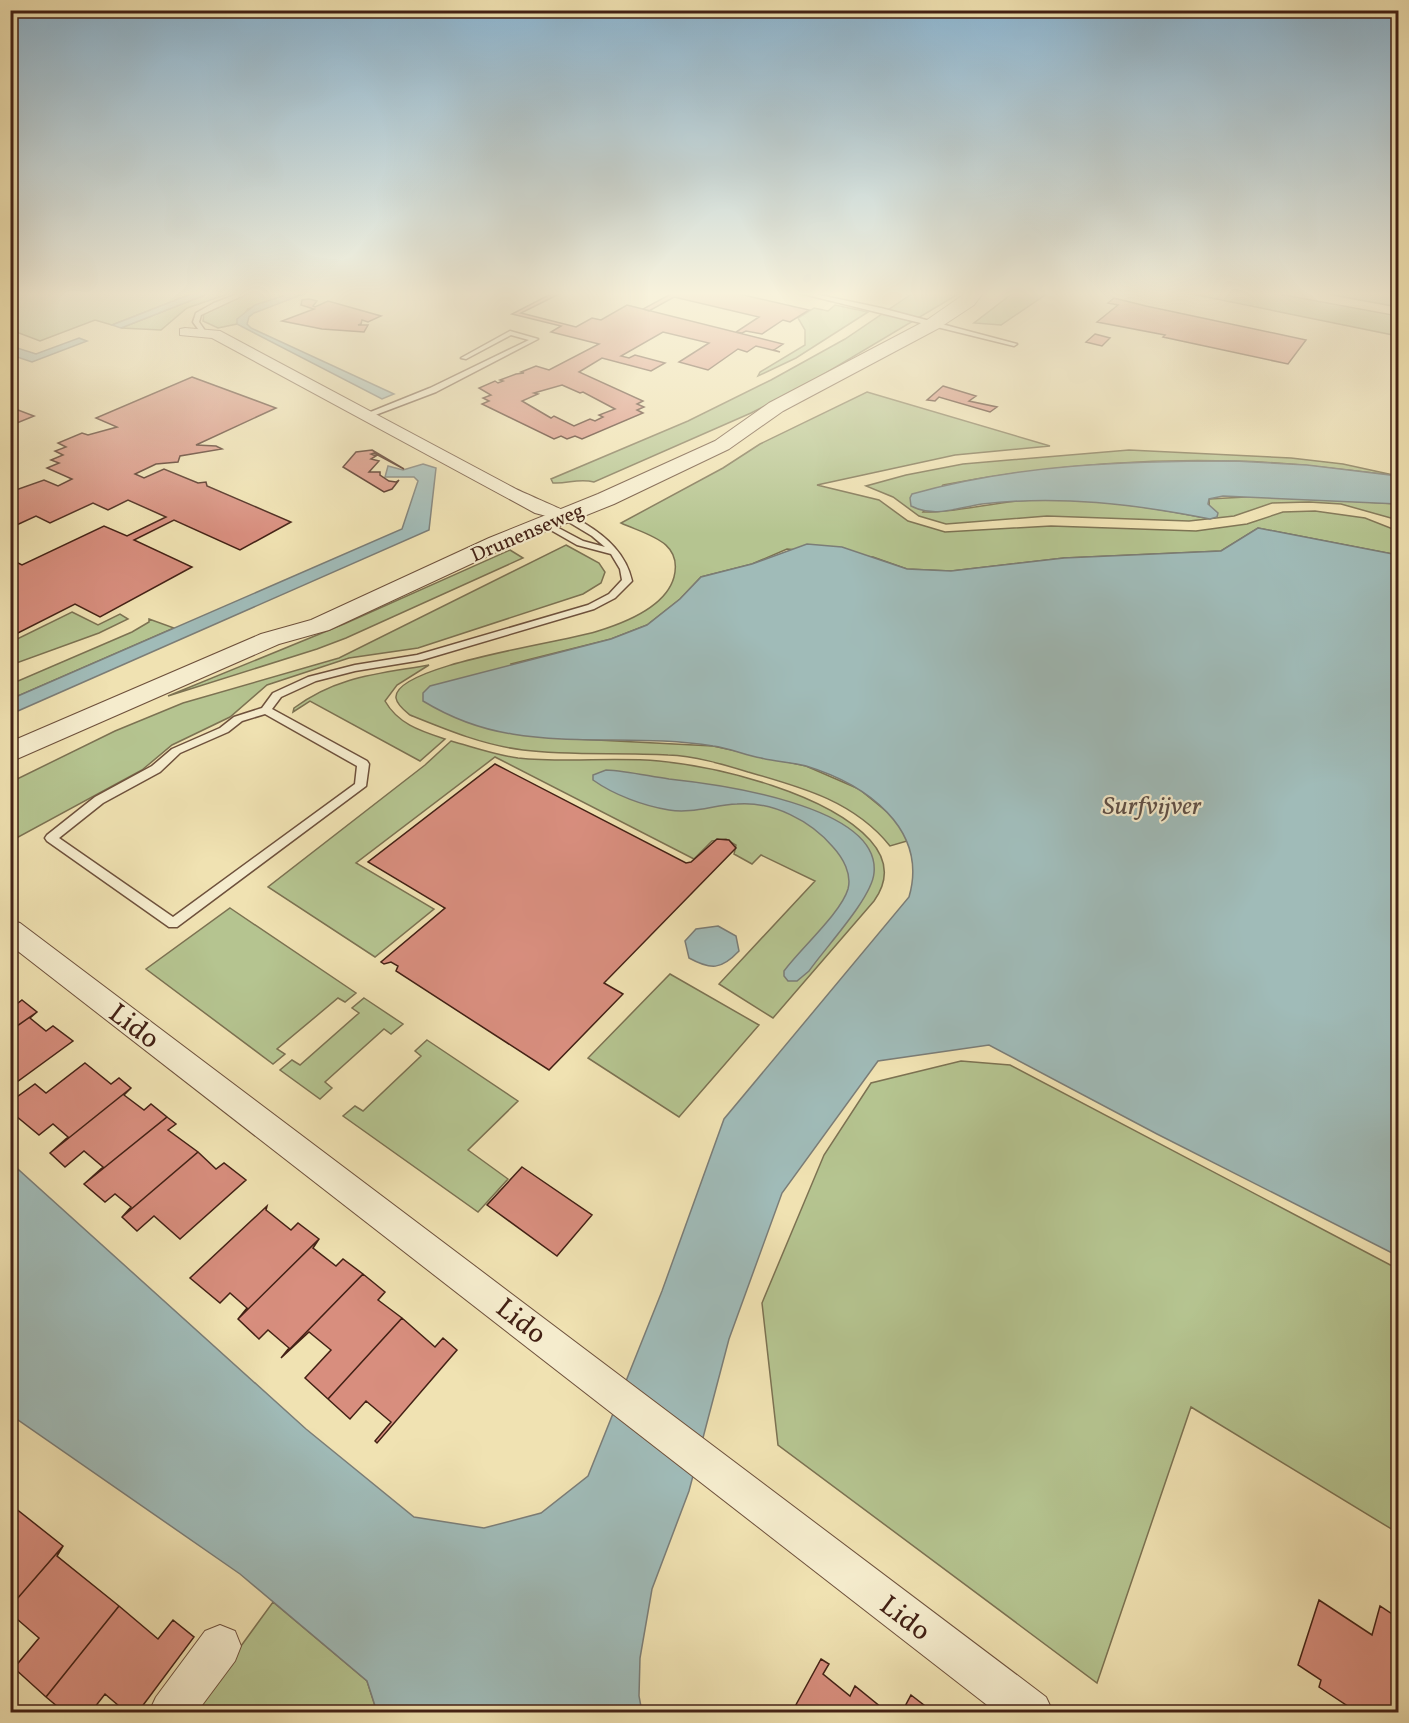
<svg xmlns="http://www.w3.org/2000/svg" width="1409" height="1723" viewBox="0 0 1409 1723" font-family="Vollkorn,serif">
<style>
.green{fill:#b5c490;stroke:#7c7252;stroke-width:1.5}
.water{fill:#a0bbb8;stroke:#7b7d77;stroke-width:1.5}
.building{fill:#d88e7e;stroke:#432115;stroke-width:1.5;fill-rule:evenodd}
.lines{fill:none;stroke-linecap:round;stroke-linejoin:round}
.service-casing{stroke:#6e513c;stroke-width:3}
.minor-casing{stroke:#6e513c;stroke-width:2}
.tertiary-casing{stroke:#6e513c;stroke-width:2}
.service{fill:#f5eccd;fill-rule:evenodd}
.minor{fill:#f5eccd;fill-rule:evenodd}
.tertiary{fill:#f5eccd;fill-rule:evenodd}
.labels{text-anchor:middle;stroke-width:4.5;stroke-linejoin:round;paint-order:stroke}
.far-street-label{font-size:20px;fill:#432115;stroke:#f5eccd}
.water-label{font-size:26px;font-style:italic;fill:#5f4f46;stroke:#f5eccd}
.near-street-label{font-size:28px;fill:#432115;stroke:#f5eccd}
</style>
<rect width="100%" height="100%" fill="#f0e2b2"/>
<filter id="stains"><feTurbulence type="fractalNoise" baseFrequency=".00333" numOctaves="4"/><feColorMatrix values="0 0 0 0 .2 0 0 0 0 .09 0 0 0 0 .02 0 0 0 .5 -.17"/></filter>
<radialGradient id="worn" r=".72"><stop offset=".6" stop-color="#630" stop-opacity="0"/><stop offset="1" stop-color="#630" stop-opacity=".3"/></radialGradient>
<path class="green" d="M11,293H194L112,325L95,320L40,341L11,330Z
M210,293H231L187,308L161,330L121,328Z
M252,293H292L248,309L237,324L218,328L203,321L204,313L232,298Z
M913,293H960L804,386L751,413L594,482C578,478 568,484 553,483L551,479L688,421L771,380L845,339Z
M1013,293H1048L1001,325L974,323Z
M1187,293H1273L1398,316V336Z
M1322,293H1398V307Z
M835,305L868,312L796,358L758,376L760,372L805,345V330L798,318L814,308L828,311Z
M867,392L1050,446L955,455L817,485L879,500L908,521L945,532L1051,526L1196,531L1247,524L1283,512L1315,511L1365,518L1398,531V555L1258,528L1221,551L1064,558L951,571L907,569L873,557L787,549L752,564L701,577L680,599L647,625L611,639L511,664L558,738L713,746L806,766L859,789L897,820L907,841L890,846C854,801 801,787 748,772C722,764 695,756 668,755C620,752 571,756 523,750C483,745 447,730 410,715C405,711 397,705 396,698C392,665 571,641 598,631C624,623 666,607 674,577C683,541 647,535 621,523L723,468L760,444Z
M1129,450L1291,458L1343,464L1398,476C1344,470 1290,462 1235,461C1137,458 1039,467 943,485L923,512C958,513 996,501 1032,500C1093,498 1151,507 1210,519L1209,499L1264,496L1398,504V520L1341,504L1309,502L1272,503L1234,516L1189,521L1047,516L946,524L919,516L893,497L866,486L906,475L963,464Z
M566,545L599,563L605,572L601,583L583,594L418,648L349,658L267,685L230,717L172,745L142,770L11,841V782L115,731L183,703L339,658Z
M510,550L523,558L346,638L317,649L168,696L344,624Z
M72,612L98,625L120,614L128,619L99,633L11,665V642Z
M149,619L174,628L11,699V684L132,632L149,622Z
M429,665L397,685L385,701C398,724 421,731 445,739L420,761L310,701L293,712L294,708C337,676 378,674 429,665Z
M451,741C473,747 495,755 518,758C565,763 612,757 659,761C721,767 828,794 870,840C888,860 889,880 874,901L773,1018L719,984L815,881L761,855L752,864L734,854L736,845L726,839L712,841L694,859L495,757L356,863L434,909L375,957L268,887L425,765Z
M230,908L356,993L345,1002L338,998L277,1049L285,1054L273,1064L146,969Z
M670,974L759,1025L679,1117L588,1058Z
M364,998L403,1024L391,1034L384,1029L325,1082L332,1088L320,1099L280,1070L292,1060L300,1065L359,1013L352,1008Z
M427,1040L518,1101L468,1150L508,1179L478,1212L343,1116L355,1106L363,1111L421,1056L415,1051Z
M961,1061L1010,1065L1398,1269V1533L1191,1407L1097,1683L778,1445L762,1303L824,1155L871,1083Z
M273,1602L367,1681L377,1712H268L262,1708L259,1712H193Z"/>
<path class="water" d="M194,293H210L121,328L112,325Z
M292,293H306L254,313L249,317L247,324L251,328L394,394L382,399L237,324V319L255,305Z
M79,338L87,341L32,362L11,355V346L36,354Z
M1235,461L1307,465L1398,476V504L1223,496L1209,499L1208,504L1218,513L1217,517L1210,519C1134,504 1059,495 982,504C957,508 934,518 911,506L910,498L912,494C1017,464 1127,461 1235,461Z
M423,464L436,468L429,530L11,714V699L402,529L418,481L414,477H385L388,466L403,470Z
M1258,528L1398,555V1256L1157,1134L989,1045L878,1061L782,1193L729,1339L689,1491L652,1589L640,1658L639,1696L642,1712H377L367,1681L240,1574L11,1415L10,1162L306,1429L414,1517L484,1528L541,1513L588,1476L662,1291L724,1119L909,897C929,828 865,784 806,766C792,762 776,762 761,758C745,755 729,748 713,746C647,735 578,745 512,734C480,729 451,718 423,701V693L430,686L611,639L647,625L680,599L701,577L752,564L807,544L842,547L907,569L951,571L1064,558L1221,551Z
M606,770C627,771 648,776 669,779C716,784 881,805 874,873C872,898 825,948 809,971L797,981H788L784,976V971C800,949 841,913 848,889C852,874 843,858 833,847C811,821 773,801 737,804C714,805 692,814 669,810C644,806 614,795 593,780V775Z
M718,926L736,936L739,951C721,970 711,970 689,958L685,941L696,929Z"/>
<path class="building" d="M548,293H561L521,313L576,327L592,318L601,320L627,305L783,344L774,350L780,352L756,346L747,352L738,349L708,370L679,362L709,343L663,332L621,356L629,358L635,355L665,363L651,371L602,358L579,372L643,401L637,404L644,407L637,410L643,413L582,439L575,436L567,439L561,436L554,439L482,404L489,401L483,398L491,395L479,388L495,381L498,383L503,381L500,380L516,374L524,373L521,372L536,366L549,370L599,344L551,332L561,326L512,314L551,294ZM562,385L580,393L583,392L615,409L599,415L603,417L595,421L590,419L574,426L554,416L551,418L522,401L538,394L534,393Z
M668,293H735L809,310L790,322L783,320L762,334L746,331L742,333L736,332L759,317L674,297L649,311L643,309L671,294Z
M1114,298L1146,306L1306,340L1288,364L1163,337L1165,335L1097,322L1118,305L1108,303Z
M309,299L317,301L313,306L315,307L328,301L381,316L368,322L362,320L361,324L358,325H368L364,332L322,329L282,321L314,309L301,305L302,300Z
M1095,334L1110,338L1102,346L1086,342Z
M192,377L276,408L196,445L216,446L222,449L180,456L178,462L156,464L135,474L144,478L164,469L198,483L206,482L207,486L291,522L240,550L174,520L134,540L192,567L100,617L75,604L10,637V559L22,565L104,526L127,536L166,517L128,500L108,510L93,503L50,523L36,516L10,528V492L44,480L58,486L72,479L47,468L59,463L51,460L63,455L55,451L66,447L58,443L82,433L88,435L117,427L96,418Z
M943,386L976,396L969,401L997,407L990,412L939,397L935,401L927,400Z
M10,407L34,416L17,423L10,420Z
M372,450L404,469L374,453L371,454L376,456L371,459L379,461L369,472H380V475L389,481L396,482L399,480L392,489L384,492L343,467L356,452Z
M495,764L686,863L691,862L717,839L729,840L736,848L604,983L623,994L549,1070L396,971L398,966L391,962L384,964L381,962L445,908L368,862Z
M22,1000L37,1012L10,1031V1002L14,1006Z
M37,1012L30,1018L46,1031L53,1026L73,1041L10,1087V1031Z
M85,1063L111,1084L119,1078L131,1088L50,1153L68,1137L53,1124L39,1135L10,1111V1102L35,1084L46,1093Z
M131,1088L124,1095L144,1110L151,1104L167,1117L84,1184L103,1167L84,1151L65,1167L50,1153Z
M167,1117L176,1124L168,1130L198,1152L122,1217L131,1207L115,1194L105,1202L84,1184Z
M198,1152L216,1169L224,1163L246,1180L180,1239L154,1216L137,1231L122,1217Z
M522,1167L592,1215L557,1256L487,1205Z
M267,1206L266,1210L291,1230L298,1223L319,1239L238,1319L247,1308L230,1293L220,1303L190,1278Z
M319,1239L313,1248L336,1266L343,1259L363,1274L281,1358L289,1348L268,1330L259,1339L238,1319Z
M363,1274L385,1292L378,1300L402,1318L328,1399L305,1378L331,1350L309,1332L281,1358Z
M402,1318L435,1347L443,1338L457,1350L377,1443L375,1441L391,1422L366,1401L350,1419L328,1399Z
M10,1504L63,1546L10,1607Z
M63,1546L57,1556L119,1606L46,1697L14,1668L39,1638L10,1613V1607Z
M1319,1600L1372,1635L1380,1606L1398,1618V1712H1350L1349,1707L1319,1687L1321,1680L1298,1665Z
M119,1606L158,1639L173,1620L194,1637L138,1712H126L105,1694L91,1712H64L46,1697Z
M821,1659L829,1664L823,1674L850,1696L855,1686L887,1712H792Z
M911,1695L929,1709L927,1712H902Z"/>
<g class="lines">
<defs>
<path id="service" d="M240,293H248L201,315L199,322L206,332L201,333L193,322L196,313L214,303Z
M799,293H810L881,308L1017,344L1014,346Z
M510,331L538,339L436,392L370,417L363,415L430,388L529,340L511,335L466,359L461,358Z
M562,514C570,514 577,519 584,523C607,537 626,554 632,581L615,598L594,609L422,660L355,671L316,681L281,697L272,709L367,761L369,764L366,786L177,927H169L47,841L45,838L47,835L95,797L152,766L172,749L220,728L234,717L262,708L273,693L308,677L355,665L417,655L588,605L609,594L622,580L620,569L611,554L577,545L542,525L549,523L583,541L605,547L592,536L562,518ZM265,714L357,766L355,784L173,917L59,838L103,803L160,772L180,753L228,732L242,721Z"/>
<path id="minor" d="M185,328L220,331L514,488C523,493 572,513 574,516L565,521L535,513L212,338L180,335V329Z
M10,920L20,923L1046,1697L1053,1712H996L10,945Z
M220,1625L235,1631L241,1646L235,1661L197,1712H149L156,1697L205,1631Z"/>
<path id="tertiary" d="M966,293H983L974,305L939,328L783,411L729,449L614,504L505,548L329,630L279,644L10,762V742L261,634L311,620L489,538L598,494L715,441L769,403L927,320Z"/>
</defs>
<use href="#service" class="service-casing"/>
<use href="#minor" class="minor-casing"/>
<use href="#tertiary" class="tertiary-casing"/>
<use href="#service" class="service"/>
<use href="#minor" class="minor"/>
<use href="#tertiary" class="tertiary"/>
</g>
<linearGradient id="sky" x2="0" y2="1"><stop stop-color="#8bb7d5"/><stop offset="0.55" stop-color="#f8f2dc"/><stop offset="1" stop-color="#f8f2dc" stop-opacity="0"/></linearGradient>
<rect width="1409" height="534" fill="url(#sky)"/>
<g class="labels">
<g class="far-street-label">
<text transform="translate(527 532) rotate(-23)" y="7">Drunenseweg</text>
</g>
<g class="water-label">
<text x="1152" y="814">Surfvijver</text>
</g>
<g class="near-street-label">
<text transform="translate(135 1025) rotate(37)" y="10">Lido</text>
<text transform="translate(522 1320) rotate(38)" y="10">Lido</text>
<text transform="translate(906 1617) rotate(37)" y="10">Lido</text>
</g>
</g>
<rect width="1409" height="1723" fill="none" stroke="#f0e2b2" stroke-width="36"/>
<rect x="12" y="12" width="1385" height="1699" fill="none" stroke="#432115" stroke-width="3"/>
<rect x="18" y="18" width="1373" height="1687" fill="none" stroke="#432115" stroke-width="1.5"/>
<rect width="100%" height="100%" filter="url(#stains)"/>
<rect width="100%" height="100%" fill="url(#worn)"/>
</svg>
